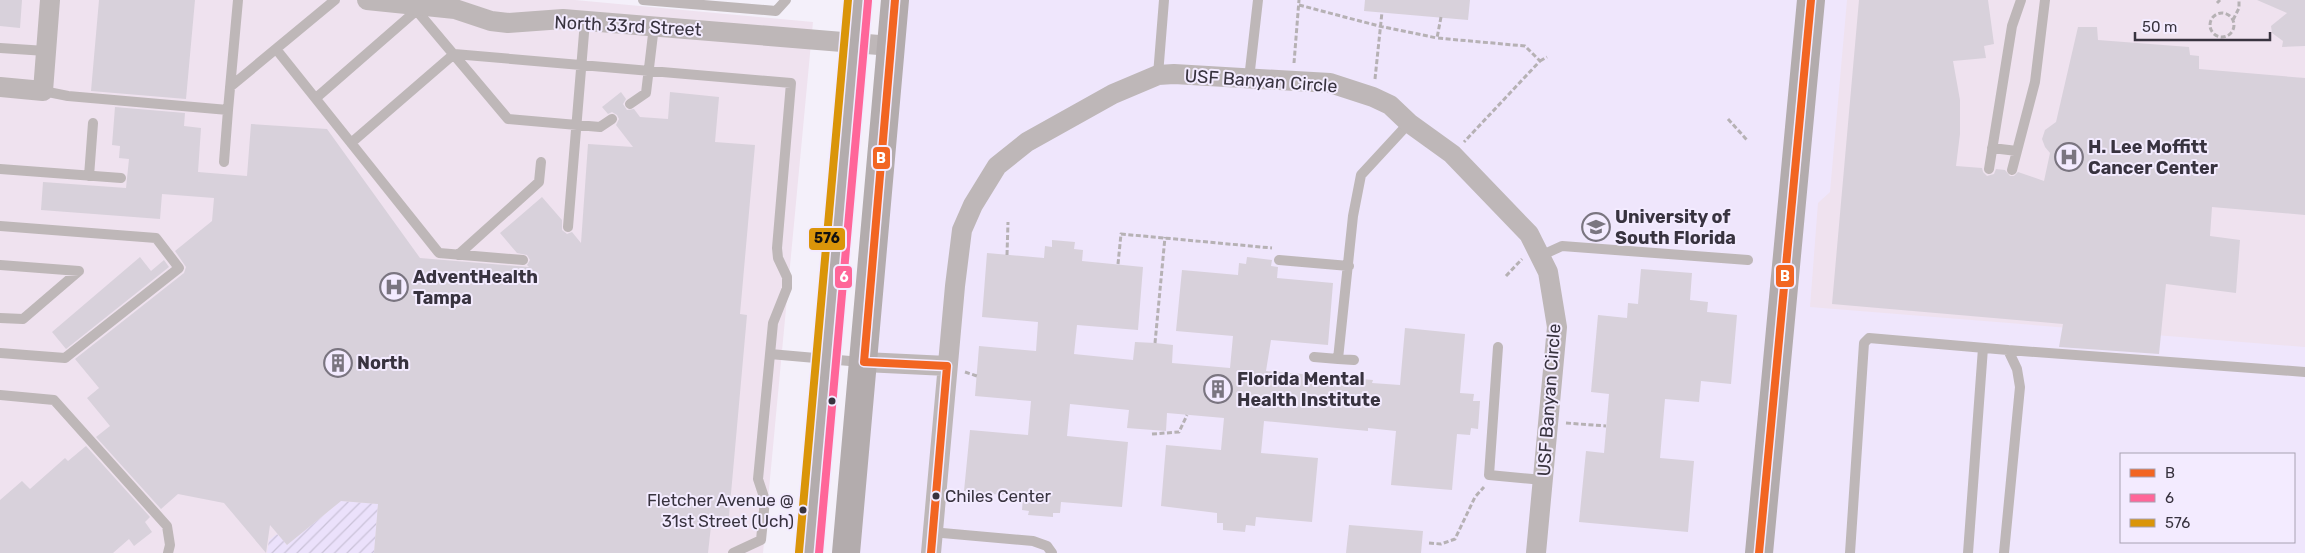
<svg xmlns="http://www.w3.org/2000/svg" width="2305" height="553" viewBox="0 0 2305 553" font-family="Rubik,sans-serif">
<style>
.built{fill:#efe6fc;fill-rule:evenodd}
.medical{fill:#efe2ef}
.garden{fill:url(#garden-furrows)}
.building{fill:#d8d1db}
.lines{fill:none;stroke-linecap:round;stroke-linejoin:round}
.path{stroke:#b6b1b4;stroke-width:3;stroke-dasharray:5 2.5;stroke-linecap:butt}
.lane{stroke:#beb7b8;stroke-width:10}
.street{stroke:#beb7b8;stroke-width:20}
.secondary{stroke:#b3acad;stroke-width:28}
.bus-1-casing{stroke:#f3ebff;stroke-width:11}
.bus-2-casing{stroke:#f3ebff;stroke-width:11}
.bus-3-casing{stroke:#f3ebff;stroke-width:11}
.bus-1{stroke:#f26522;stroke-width:8}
.bus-2{stroke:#f69;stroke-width:8}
.bus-3{stroke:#da9509;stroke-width:8}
.bus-dot{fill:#38333f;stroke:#f3ebff;stroke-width:2}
.labels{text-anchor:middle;stroke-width:4;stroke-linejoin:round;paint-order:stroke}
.bus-label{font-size:17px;fill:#38333f;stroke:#f3ebff;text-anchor:start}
.street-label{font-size:18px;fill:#38333f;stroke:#f3ebff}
.poi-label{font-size:18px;font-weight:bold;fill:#38333f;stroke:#f3ebff;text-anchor:start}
.line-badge{stroke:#f3ebff;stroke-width:2}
.badge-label{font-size:14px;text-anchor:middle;font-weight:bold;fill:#fff}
.pale-badge-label{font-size:14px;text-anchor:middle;font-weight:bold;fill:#111}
</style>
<defs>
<pattern id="garden-furrows" width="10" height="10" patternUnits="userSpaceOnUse" patternTransform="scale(1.25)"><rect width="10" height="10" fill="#ebe1fb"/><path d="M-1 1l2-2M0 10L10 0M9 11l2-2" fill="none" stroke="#cac2d8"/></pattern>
</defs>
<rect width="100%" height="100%" fill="#f4f0fa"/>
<path class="built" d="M907,0H2305V553H858ZM2121,454H2294V542H2121Z"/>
<path class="medical" d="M0,0H575L813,22L763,553H0Z
M1847,0H2305V347L1810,307L1818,203L1830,192Z"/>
<path class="garden" d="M341,501L378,504L374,553H267L269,540L277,534L287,545Z"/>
<path class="building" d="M0,0H22L20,28L0,26Z
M99,0H195L186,99L91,91Z
M1365,0H1470L1468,20L1364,11Z
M1859,0H1988L1994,44L1984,46L1986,58L1953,61L1960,100V134L1956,166L1982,168L1983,172L1987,176L1994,174L1996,169L2005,170L2010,176H2014L2018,172L2044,181L2050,153L2045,147L2042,139L2045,130L2056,122L2078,27H2097L2098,40L2189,47L2190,55L2199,56V69L2305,78V215L2212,207L2210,236L2240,240L2236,293L2166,284L2159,354L2059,347L2063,324L1832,304Z
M2257,0H2305V46L2282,47L2283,41L2272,33L2271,26L2287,13Z
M621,92L626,99L623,104L627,110L634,109L640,117L668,119L670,92L719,97L715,142L755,145L740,314L747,315L728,527L711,526L708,553H374L378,504L341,501L287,545L270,525L266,553L224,503L178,494L161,509L96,437L110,426L87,398L99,388L75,359L184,273L186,267L175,251L212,221L214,198L162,194L160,219L41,210L43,182L126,188L129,159L119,158L120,146L112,145L115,107L185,113L184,126L201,128L198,172L247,176L251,124L327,129L420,258L529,267L527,265L530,260L527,255L517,253L500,233L542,197L562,220V230L567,234L572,232L581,243L588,144L633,147L616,125L619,119L617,115L612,112L608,114L602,107Z
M1052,240L1075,242L1074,249L1083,250L1082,261L1143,267L1138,330L1077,325L1074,354L1133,360L1135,342L1155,343L1173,345L1172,363L1230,368L1233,336L1176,331L1182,270L1238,275L1239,263L1246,264L1247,257L1272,260L1271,266L1278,267L1277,278L1333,283L1328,345L1271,340L1266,371L1373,380L1372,383L1400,385L1405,328L1465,334L1460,393L1474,394L1473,401H1480L1478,429L1471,428L1470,435L1457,434L1452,490L1391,485L1396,431L1368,428V431L1264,421L1261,453L1318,458L1312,522L1256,517L1255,526L1246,525L1245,532L1223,530V523H1217V513L1161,506L1166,445L1221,450L1224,418L1167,413L1166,431L1127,428L1129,410L1070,404L1067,436L1128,442L1122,507L1061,502L1060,513H1053V517L1028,515L1029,511L1022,510L1023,497L964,491L970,430L1028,435L1031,401L975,396L979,346L1036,351L1038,322L982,317L987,253L1044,258L1045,246L1052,247Z
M140,257L151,271L164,260L169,267L66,349L52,332Z
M1641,269L1692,273L1690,300L1708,302L1707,312L1737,315L1731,384L1701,381L1699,402L1665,399L1660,458L1694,461L1688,532L1579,522L1586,451L1604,453L1609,394L1591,392L1598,315L1627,318L1628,303L1638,304Z
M86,446L150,517L145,522L152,532L134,546L129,539L113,553H0V500L22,481L30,489L65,458L68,461Z
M1349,525L1423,531L1421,553H1346Z"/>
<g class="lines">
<path class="path" d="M2217,3L2220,0
M1299,5L1379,26L1437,38
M2210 25a12 12 0 1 1 24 0a12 12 0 1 1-24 0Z
M1441,17L1437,38L1525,46L1540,61L1464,142
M2233,20L2239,8V0
M1540,61L1547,57
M1294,63L1299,0
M1375,79L1382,12
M1728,119L1747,140
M1007,255L1008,222
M1118,264L1121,234L1272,248
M1506,276L1522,259
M1155,343L1165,237
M965,372L977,376
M1566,423L1606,426
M1152,434L1179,432L1187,415
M1429,543L1441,544L1455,539L1475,497L1484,487"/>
<path class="lane" d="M643,0L776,11L786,0
M412,5L508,119L600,127L612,119
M0,48L46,51
M276,49L439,253L523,260
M1158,75L1164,0
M1249,79L1258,0
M230,87L335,0
M43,91L68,96L228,110L238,0
M316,98L417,10
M630,104L646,93L654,26
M351,143L454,54L791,83L777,248L778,258L787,277V288L773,323L758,479L765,500L761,540L733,553
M1992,148L2017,151
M224,162L228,110
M0,169L121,178
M1989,169L2012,26L2021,0
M2012,170L2035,82L2045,0
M89,176L93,123
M0,226L156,238L179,268L65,358L0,353
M568,227L585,21
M458,255L539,182L541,162
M1540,256L1562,246L1748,260
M1279,260L1349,266
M0,265L79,271L23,319L0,318
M1498,347L1489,475L1543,480
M2008,350L2305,372
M770,354L861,362
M1314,357L1338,359L1353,216L1361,175L1409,123
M1338,359L1354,360
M0,395L54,400L167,526L170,545L168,553
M931,532L1033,541L1047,546L1052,553
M1850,553L1864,343L1869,338L2008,350L2017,369L2020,387L2004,553
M1968,553L1983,348"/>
<path class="street" d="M367,0L455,9L491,21L508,23L563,19L891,46
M0,87L43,91L50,0
M864,362L947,366
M931,553L955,286L962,230L973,205L997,166L1027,142L1113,94L1158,75L1174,74L1330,83L1373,97L1390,105L1409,123L1452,154L1529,234L1548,272L1557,327L1536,553"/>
<path class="secondary" d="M809,553L858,0
M846,553L895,0
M1759,553L1811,0"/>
<defs>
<path id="bus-1" d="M895,0L864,362L947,366L931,553
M1759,553L1811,0"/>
<path id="bus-2" d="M819,553L868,1"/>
<path id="bus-3" d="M799,552L848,0"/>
</defs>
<use href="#bus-1" class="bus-1-casing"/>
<use href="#bus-2" class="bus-2-casing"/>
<use href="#bus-3" class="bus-3-casing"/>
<use href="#bus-1" class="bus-1"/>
<use href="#bus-2" class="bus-2"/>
<use href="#bus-3" class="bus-3"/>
</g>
<defs>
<symbol id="hospital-ring" viewBox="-11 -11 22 22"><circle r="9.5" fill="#f3ebff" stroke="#7a7580" stroke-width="1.5"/><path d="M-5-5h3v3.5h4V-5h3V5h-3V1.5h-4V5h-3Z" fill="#7a7580"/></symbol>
<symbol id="university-ring" viewBox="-11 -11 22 22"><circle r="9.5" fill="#f3ebff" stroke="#7a7580" stroke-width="1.5"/><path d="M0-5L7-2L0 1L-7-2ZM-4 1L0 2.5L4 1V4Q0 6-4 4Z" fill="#7a7580"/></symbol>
<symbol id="building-ring" viewBox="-11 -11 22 22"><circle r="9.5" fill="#f3ebff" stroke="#7a7580" stroke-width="1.5"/><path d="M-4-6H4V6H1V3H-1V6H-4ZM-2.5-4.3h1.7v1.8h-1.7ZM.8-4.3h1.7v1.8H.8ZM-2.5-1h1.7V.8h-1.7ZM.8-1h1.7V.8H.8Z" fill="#7a7580"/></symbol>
</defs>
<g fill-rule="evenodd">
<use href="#hospital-ring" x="2053" y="141" width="32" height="32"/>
<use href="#university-ring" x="1580" y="211" width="32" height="32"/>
<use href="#hospital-ring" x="378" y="271" width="32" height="32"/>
<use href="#building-ring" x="322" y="347" width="32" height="32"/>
<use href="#building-ring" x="1202" y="373" width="32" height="32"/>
</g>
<g class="bus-dot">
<circle cx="832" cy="401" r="4.5"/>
<circle cx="936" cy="496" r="4.5"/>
<circle cx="803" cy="510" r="4.5"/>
</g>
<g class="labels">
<g class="bus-label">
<text x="945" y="502">Chiles Center</text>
<text x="794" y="506" text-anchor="end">Fletcher Avenue @<tspan x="794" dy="21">31st Street (Uch)</tspan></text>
</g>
<g class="street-label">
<text transform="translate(628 26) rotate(3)" y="6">North 33rd Street</text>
<text transform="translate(1261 81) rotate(4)" y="6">USF Banyan Circle</text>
<text transform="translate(1549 400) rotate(-86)" y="6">USF Banyan Circle</text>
</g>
<g class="poi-label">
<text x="2088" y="153">H. Lee Moffitt<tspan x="2088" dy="21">Cancer Center</tspan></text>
<text x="1615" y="223">University of<tspan x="1615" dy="21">South Florida</tspan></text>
<text x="413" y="283">AdventHealth<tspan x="413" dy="21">Tampa</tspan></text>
<text x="357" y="369">North</text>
<text x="1237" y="385">Florida Mental<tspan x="1237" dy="21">Health Institute</tspan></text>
</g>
</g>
<g class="line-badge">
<rect x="872" y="146" width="19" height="24" rx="5" fill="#f26522"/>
<rect x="808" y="227" width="38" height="24" rx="5" fill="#da9509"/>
<rect x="1775" y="264" width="20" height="24" rx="5" fill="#f26522"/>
<rect x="834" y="265" width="19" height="24" rx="5" fill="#f69"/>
</g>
<g class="badge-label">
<text x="881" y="163">B</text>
<text x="1785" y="281">B</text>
<text x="844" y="282">6</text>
</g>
<g class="pale-badge-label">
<text x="827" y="243">576</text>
</g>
<rect x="2120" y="453" width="175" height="90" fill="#f3ebff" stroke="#a8a1b2"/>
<rect x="2130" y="469" width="25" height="8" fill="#f26522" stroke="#a8a1b2"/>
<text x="2165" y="478" font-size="15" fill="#38333f">B</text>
<rect x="2130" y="494" width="25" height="8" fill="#ff6699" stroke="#a8a1b2"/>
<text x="2165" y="503" font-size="15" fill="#38333f">6</text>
<rect x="2130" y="519" width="25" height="8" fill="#da9509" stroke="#a8a1b2"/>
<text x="2165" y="528" font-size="15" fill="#38333f">576</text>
<path d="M2135 32v8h135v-8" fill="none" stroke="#38333f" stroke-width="2.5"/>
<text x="2142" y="32" font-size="15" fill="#38333f" stroke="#f3ebff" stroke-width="4" paint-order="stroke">50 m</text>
</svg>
